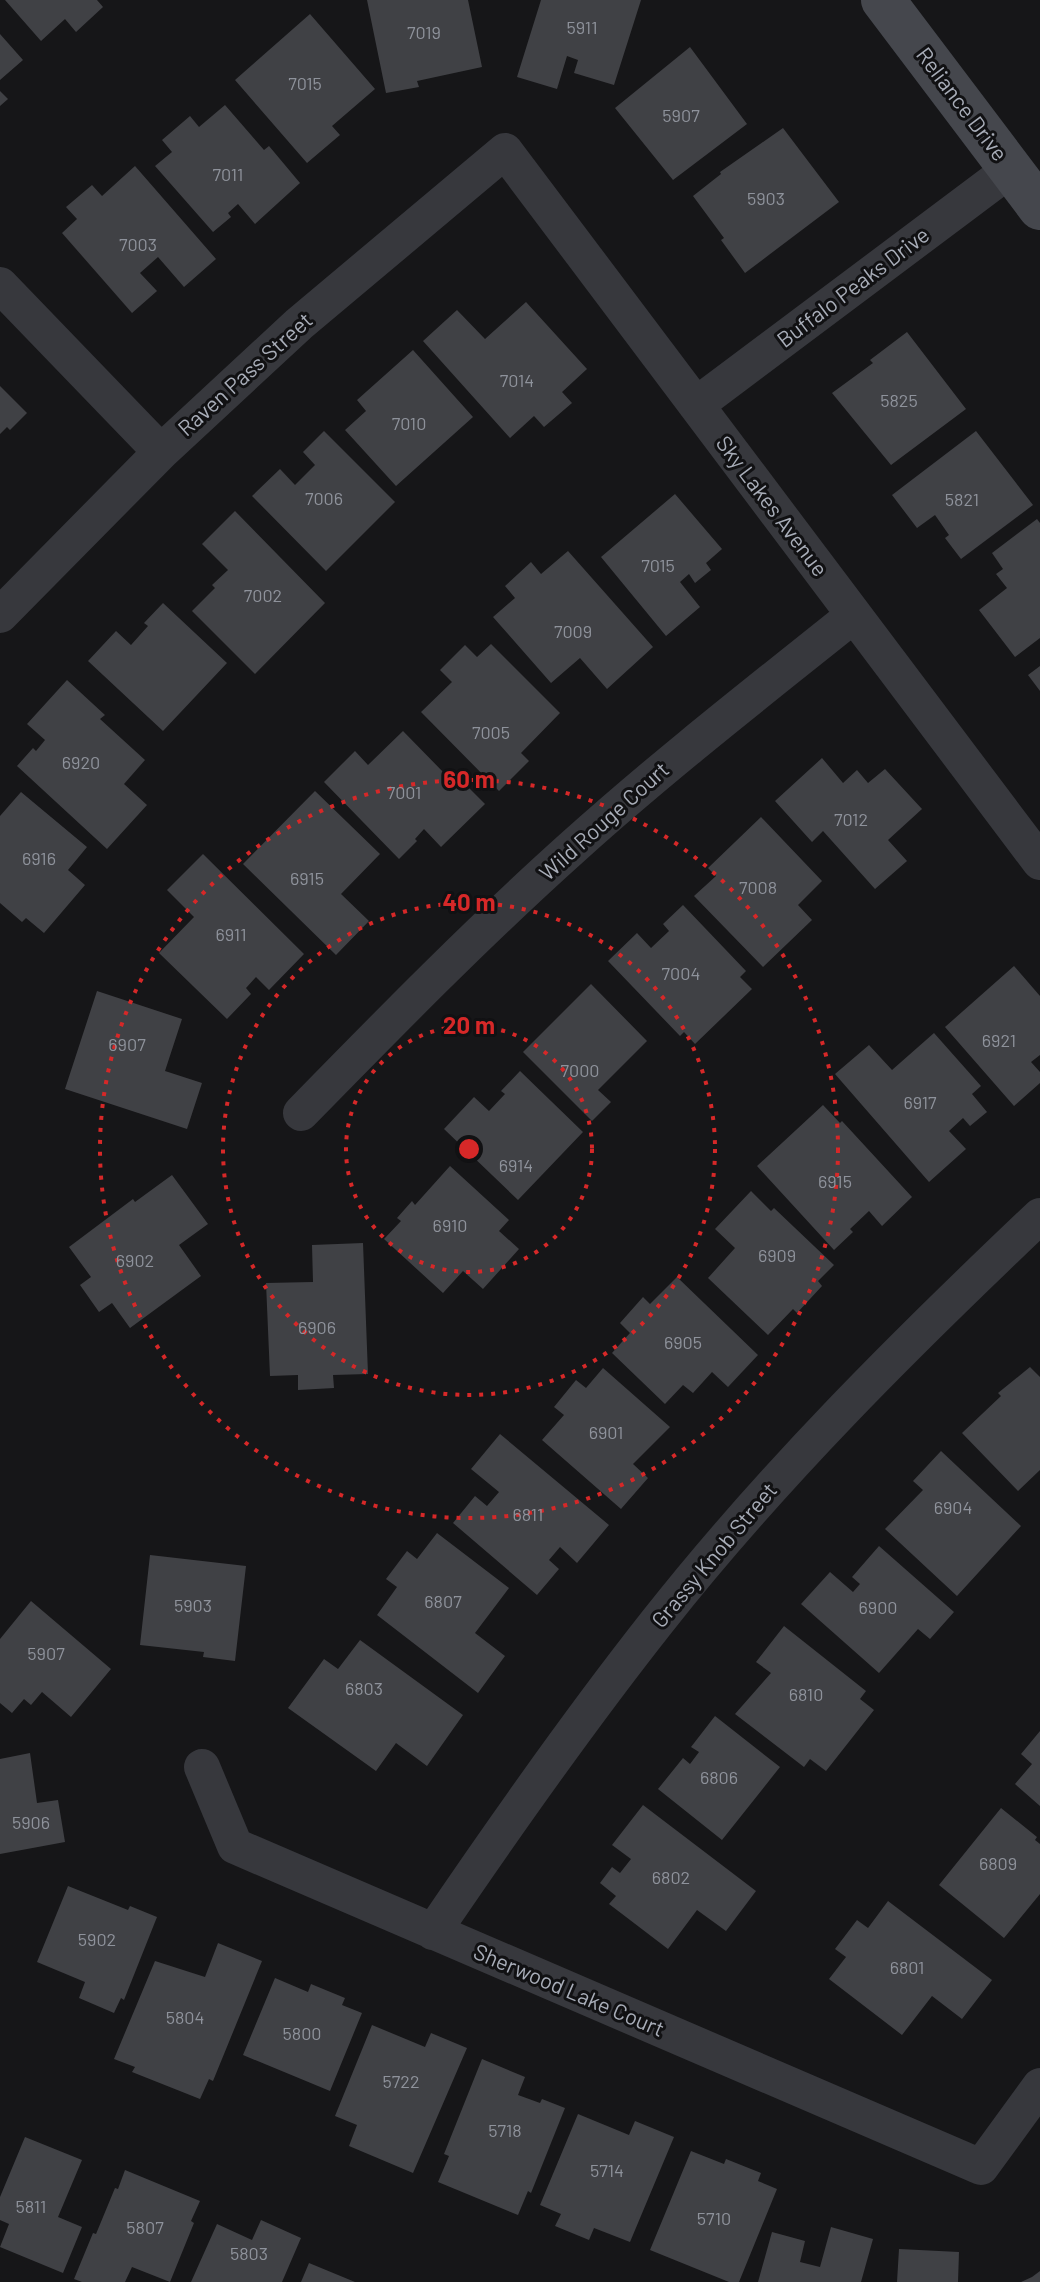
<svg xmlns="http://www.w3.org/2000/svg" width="1040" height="2282" viewBox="0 0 1040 2282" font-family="Barlow,sans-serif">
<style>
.building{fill:#404145}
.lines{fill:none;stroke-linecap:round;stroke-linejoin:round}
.street{stroke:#37383d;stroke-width:36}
.secondary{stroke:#45474d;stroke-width:44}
.ring{fill:none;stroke:#d62828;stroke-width:4;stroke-dasharray:4 8}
.labels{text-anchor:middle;stroke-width:6;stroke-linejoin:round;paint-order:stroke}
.number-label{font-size:18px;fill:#8e929b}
.street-label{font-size:22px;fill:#a8adb8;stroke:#111113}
.centre{fill:#d62828;stroke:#111113;stroke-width:4}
.ring-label{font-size:24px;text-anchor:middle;font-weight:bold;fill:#d62828;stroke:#111113;stroke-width:6;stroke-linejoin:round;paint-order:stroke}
</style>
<rect width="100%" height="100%" fill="#161618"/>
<path class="building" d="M5,0H97L103,7L76,32L65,19L41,41Z
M367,0H468L482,67L417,81L419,87L386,93Z
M541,0H641L614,85L574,73L578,60L567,56L557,89L517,77Z
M310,14L375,89L332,126L340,135L307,163L235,80Z
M0,34L23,60L0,80Z
M690,47L747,124L673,180L615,108Z
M0,91L8,99L0,106Z
M225,105L264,150L269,146L300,183L255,224L238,204L228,213L231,217L213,232L155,166L172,152L162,140L190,116L199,127Z
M783,128L839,202L745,273L721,240L724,238L693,196L721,174L720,172Z
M135,166L216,259L184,287L158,257L140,273L157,291L132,313L62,233L77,219L66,207L92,185L102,196Z
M526,302L587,369L562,392L572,403L544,427L534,416L510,438L423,341L457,310L485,339Z
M907,332L966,409L891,465L832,393L873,363L870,360Z
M413,350L473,417L396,486L345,430L366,411L357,400Z
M0,386L27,413L10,430L7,427L0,434Z
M324,431L395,502L326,571L252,496L280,469L295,485L315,465L303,452Z
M976,431L1033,505L961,559L945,538L949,535L935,515L917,528L892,495Z
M675,494L722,549L706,563L711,570L695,583L689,574L680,582L700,607L666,636L601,557Z
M235,511L325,603L255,674L192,611L215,588L212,585L228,570L202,544Z
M1037,519L1040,523V638L1015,657L979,610L1007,588L996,574L1003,569L992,553Z
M568,551L653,647L607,689L580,658L551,683L493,617L515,598L505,586L531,562L541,574Z
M163,603L227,663L163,731L88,661L116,631L131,645L148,626L144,623Z
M491,644L560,713L521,753L529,761L499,791L421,712L452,682L440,670L465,645L477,657Z
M1040,666V691L1028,675Z
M67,680L105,715L100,719L145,760L124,784L147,805L107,849L17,766L33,748L36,751L45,740L27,724Z
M403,731L446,775L451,770L485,804L441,847L424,829L415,839L417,841L399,859L324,782L355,751L368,765Z
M822,758L843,783L857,770L868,783L885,769L922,809L888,840L907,861L875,889L823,831L812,842L775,801Z
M315,791L380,854L341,894L369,921L336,955L243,864Z
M21,792L87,847L68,870L85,885L44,933L26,918L22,922L0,903V816Z
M761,817L822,881L798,905L812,920L763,967L694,896L716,876L708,868Z
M203,854L304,954L269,990L256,977L246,988L251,994L227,1019L159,953L194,917L167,890Z
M683,905L746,971L740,977L752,989L695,1044L684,1032L680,1036L608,961L637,933L651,948L669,931L663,924Z
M1014,966L1040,996V1055L1031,1062L1040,1072V1083L1014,1106L945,1027Z
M591,984L647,1041L598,1090L611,1102L592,1121L523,1052Z
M97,991L182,1019L165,1071L202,1083L187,1129L65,1089Z
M934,1033L981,1086L972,1094L987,1112L970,1126L963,1118L949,1131L966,1149L929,1182L835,1074L869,1045L892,1070Z
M520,1071L583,1132L518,1200L444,1129L474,1097L489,1111L505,1094L501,1091Z
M823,1105L840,1123L842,1121L912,1197L882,1226L869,1211L850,1229L853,1232L834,1250L757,1166Z
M450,1166L509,1220L499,1231L519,1249L483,1289L463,1271L443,1293L384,1239L401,1221L397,1218L412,1201L415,1205Z
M172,1175L208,1224L179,1245L201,1276L130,1328L112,1303L99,1312L80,1285L91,1277L69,1247L133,1199L135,1202Z
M751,1191L771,1211L774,1208L834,1265L818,1281L822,1286L797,1313L793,1309L768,1335L708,1278L735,1248L715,1229Z
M363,1243L368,1374L333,1375L334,1388L298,1390V1375L270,1376L266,1283L313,1282L312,1245Z
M677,1277L758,1355L728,1387L712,1372L693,1393L683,1385L665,1404L612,1353L630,1333L620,1323L643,1297L650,1304Z
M1030,1367L1040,1377V1470L1018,1491L962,1433L1001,1396L998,1393Z
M603,1368L670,1427L633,1464L648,1478L621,1509L542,1440L564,1415L554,1407L576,1380L586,1388Z
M500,1434L609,1525L577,1563L560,1547L549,1560L559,1569L537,1595L453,1523L475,1496L487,1506L499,1492L471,1469Z
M941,1451L1021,1526L957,1596L885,1529L923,1490L913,1481Z
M437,1533L509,1588L475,1633L505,1656L478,1693L377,1615L397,1587L386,1579L407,1551L417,1559Z
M879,1546L954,1612L930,1639L918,1629L879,1673L801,1604L830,1572L853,1592L860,1584L852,1577Z
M150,1555L246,1566L235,1661L203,1657L204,1652L140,1645Z
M31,1601L111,1669L71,1717L42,1692L31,1705L24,1699L12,1713L0,1703V1639Z
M784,1626L866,1691L860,1699L874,1710L826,1771L810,1759L804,1767L735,1714L771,1673L756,1662Z
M360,1640L463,1715L427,1766L396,1743L376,1771L288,1708L324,1659L338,1669Z
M715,1716L780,1767L722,1840L658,1789L683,1758L690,1764L699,1752L691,1747Z
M1040,1731V1806L1015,1784L1032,1764L1021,1754Z
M30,1753L37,1803L58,1800L65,1842L0,1854V1759Z
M643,1805L756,1891L726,1931L697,1910L668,1949L609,1904L616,1896L600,1883L612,1867L620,1873L631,1859L612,1845Z
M1001,1808L1037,1837L1035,1840L1040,1844V1894L1004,1938L939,1885Z
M68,1886L128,1910L130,1906L157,1917L124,2000L121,1998L114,2013L79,1998L85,1982L37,1962Z
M888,1901L992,1980L962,2019L932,1996L902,2035L829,1979L846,1957L835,1949L857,1920L868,1928Z
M218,1943L262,1961L213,2081L209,2079L200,2099L132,2072L135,2067L114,2059L155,1961L205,1977Z
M275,1978L308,1992L311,1984L345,1998L342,2005L362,2013L330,2091L243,2055Z
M372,2025L425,2047L431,2033L467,2048L413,2173L349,2146L357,2125L335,2116Z
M482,2059L525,2077L518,2095L540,2103L542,2099L565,2108L531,2193L528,2191L518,2215L438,2182L449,2156L444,2154Z
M578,2114L629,2135L635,2121L674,2137L630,2242L594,2228L589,2240L555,2226L561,2214L540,2205Z
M25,2137L82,2160L58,2217L82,2227L63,2273L0,2247L9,2224L0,2220V2197Z
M691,2151L724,2164L726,2159L761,2173L758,2181L777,2189L739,2282H729L650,2250Z
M125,2170L200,2201L191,2221L194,2223L170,2282L132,2267L125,2282H82L74,2279L93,2233L96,2234L115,2188L118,2189Z
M261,2220L301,2238L282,2282H191L217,2224L252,2240Z
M831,2227L873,2239L861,2282H758L772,2232L805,2241L800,2262L820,2267Z
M899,2249L959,2252L958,2282H897Z
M309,2263L355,2282H301Z
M1040,2271V2282H1021L1032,2277Z"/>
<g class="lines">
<path class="street" d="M0,285L161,452
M696,405L1011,169
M0,615L161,452L299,324L505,151L1040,862
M301,1113C390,1022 479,931 574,846C664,765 759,691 854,615
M202,1767L235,1846L981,2167L1040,2086
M433,1932C505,1826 578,1722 657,1622C772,1476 905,1344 1040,1216"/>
<path class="secondary" d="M883,0L1040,208"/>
</g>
<g class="ring">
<circle cx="469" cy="1149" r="123"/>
<circle cx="469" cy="1149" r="246"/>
<circle cx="469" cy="1149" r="369"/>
</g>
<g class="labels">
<g class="number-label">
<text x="582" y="34">5911</text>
<text x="424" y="39">7019</text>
<text x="305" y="90">7015</text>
<text x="681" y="122">5907</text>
<text x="228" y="181">7011</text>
<text x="766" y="205">5903</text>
<text x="138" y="251">7003</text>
<text x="517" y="387">7014</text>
<text x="899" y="407">5825</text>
<text x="409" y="430">7010</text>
<text x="324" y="505">7006</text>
<text x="962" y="506">5821</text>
<text x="658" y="572">7015</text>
<text x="263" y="602">7002</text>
<text x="573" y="638">7009</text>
<text x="491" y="739">7005</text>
<text x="81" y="769">6920</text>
<text x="404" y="799">7001</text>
<text x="851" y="826">7012</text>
<text x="39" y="865">6916</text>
<text x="307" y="885">6915</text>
<text x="758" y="894">7008</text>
<text x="231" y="941">6911</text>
<text x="681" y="980">7004</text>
<text x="999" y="1047">6921</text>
<text x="127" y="1051">6907</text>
<text x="580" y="1077">7000</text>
<text x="920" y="1109">6917</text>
<text x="516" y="1172">6914</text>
<text x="835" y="1188">6915</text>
<text x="450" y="1232">6910</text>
<text x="777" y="1262">6909</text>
<text x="135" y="1267">6902</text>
<text x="317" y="1334">6906</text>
<text x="683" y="1349">6905</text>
<text x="606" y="1439">6901</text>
<text x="953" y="1514">6904</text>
<text x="528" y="1521">6811</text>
<text x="443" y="1608">6807</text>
<text x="193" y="1612">5903</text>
<text x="878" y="1614">6900</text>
<text x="46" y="1660">5907</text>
<text x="364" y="1695">6803</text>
<text x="806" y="1701">6810</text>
<text x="719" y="1784">6806</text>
<text x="31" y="1829">5906</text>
<text x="998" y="1870">6809</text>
<text x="671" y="1884">6802</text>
<text x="97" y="1946">5902</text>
<text x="907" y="1974">6801</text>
<text x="185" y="2024">5804</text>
<text x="302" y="2040">5800</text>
<text x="401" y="2088">5722</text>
<text x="505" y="2137">5718</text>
<text x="607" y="2177">5714</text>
<text x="31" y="2213">5811</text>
<text x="714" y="2225">5710</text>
<text x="145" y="2234">5807</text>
<text x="249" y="2260">5803</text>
</g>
<g class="street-label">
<text transform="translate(962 104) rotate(53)" y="8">Reliance Drive</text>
<text transform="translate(853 287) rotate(-37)" y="8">Buffalo Peaks Drive</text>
<text transform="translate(245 374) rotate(-42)" y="8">Raven Pass Street</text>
<text transform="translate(772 506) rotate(53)" y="8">Sky Lakes Avenue</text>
<text transform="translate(604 821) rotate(-42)" y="8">Wild Rouge Court</text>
<text transform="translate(714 1555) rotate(-50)" y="8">Grassy Knob Street</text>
<text transform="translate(569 1990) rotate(23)" y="8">Sherwood Lake Court</text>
</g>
</g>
<circle cx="469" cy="1149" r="12" class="centre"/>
<g class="ring-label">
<text x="469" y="788">60 m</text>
<text x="469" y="911">40 m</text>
<text x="469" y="1034">20 m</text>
</g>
</svg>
